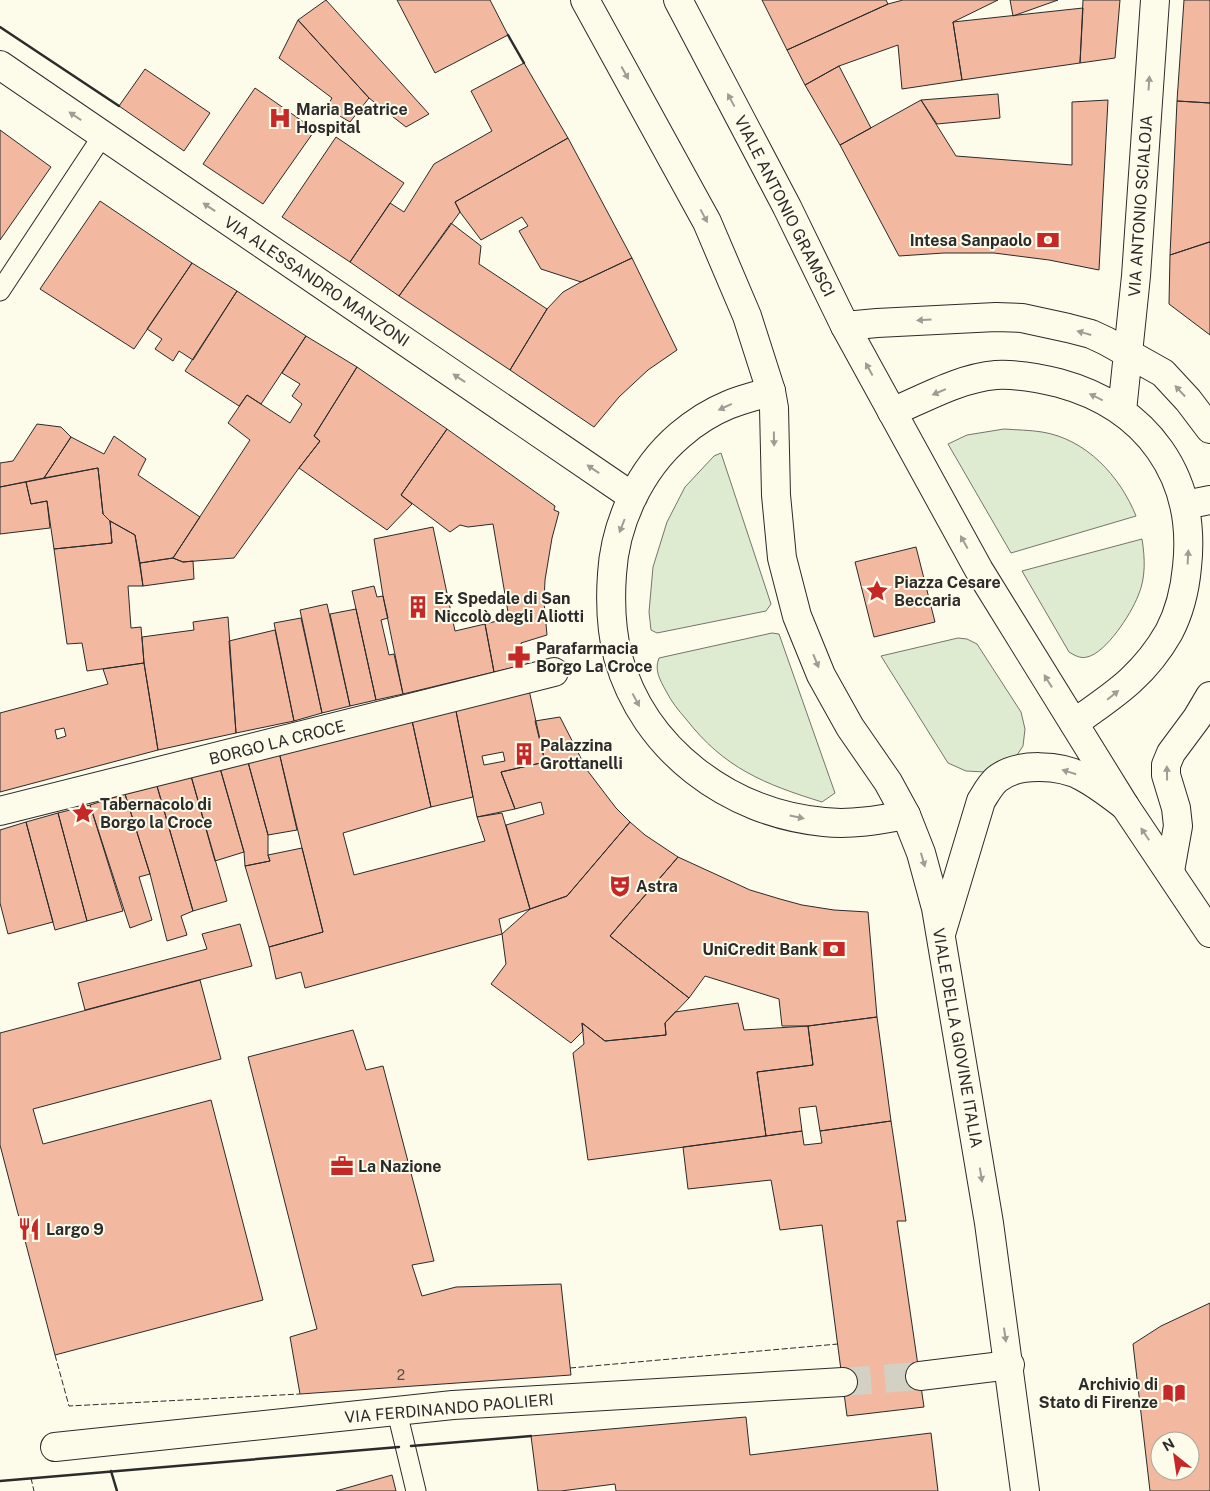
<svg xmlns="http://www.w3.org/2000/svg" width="1210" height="1491" viewBox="0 0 1210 1491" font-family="'Public Sans',sans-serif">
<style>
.green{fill:#deebd1;stroke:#74746e}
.building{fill:#f2b8a0;stroke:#2b2b2b;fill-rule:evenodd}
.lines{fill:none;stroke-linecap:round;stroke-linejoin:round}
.street-tunnel{stroke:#d3d1c4;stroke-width:28;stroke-dasharray:28 14;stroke-linecap:butt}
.lane-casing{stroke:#2b2b2b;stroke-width:21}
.street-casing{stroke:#2b2b2b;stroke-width:30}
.primary-casing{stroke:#2b2b2b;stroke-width:30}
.lane{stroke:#fdfbea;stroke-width:19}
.street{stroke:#fdfbea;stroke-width:28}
.primary{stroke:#fdfbea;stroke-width:28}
.fence{stroke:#2b2b2b;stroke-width:1;stroke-dasharray:6 2.5;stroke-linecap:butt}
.wall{stroke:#2b2b2b;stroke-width:2.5}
.oneway{fill:#9e9d94}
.labels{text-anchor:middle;stroke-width:4;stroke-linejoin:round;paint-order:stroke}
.number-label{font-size:14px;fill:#5d4e48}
.poi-label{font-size:16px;font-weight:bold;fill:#2b2b2b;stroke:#fdfbea;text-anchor:start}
.street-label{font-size:16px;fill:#2b2b2b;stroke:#fdfbea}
</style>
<rect width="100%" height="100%" fill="#fdfbea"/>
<path class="green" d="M1004,429C1017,430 1030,430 1042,432C1086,439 1120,476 1136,516L1011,553L948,444L967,435Z
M721,453L771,604L766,611L657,633L651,630L649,612L653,567L667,522L685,487L714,456Z
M1142,539C1145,558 1146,578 1138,596C1131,614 1106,653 1087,657C1080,659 1074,655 1069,652L1022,571Z
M772,633L779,634L835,793L822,802C764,784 724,768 686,719C678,710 671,701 666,691C660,680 654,670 659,658Z
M958,638L967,639L977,644L1021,712L1025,729L1023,746L1013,761L985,772L966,771L948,763L881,656Z"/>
<path class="building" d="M326,0L429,114L406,127L369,98L298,20Z
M397,0H490L508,35L435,73Z
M762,0H886L888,4L787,50Z
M903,0H998L953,22L962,80L902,89L898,45L839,66L805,85L787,50L888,4Z
M1010,0H1058L1013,16Z
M1083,0H1120L1115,58L1080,63Z
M1184,0H1210V103L1177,101Z
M1083,8L1080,63L962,80L953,22Z
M298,20L369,98L350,122L326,108L332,98L279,58Z
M524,63L568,138L455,202L460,212L399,296L350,262L390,203L404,212L434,164L492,131L471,91Z
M839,66L871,128L840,145L805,85Z
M145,69L210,113L184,151L119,106Z
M255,88L315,130L263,204L203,164Z
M998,94L1000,118L937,124L921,100Z
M921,100L956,156L1072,165V102L1108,100L1099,270L1049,260L994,253H944L899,256L840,145Z
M1177,101L1210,103V242L1170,255Z
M0,130L51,167L0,240Z
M336,137L404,183L350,262L282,217Z
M568,138L632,258L581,282L541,269L519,231L528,226L522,217L481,240L460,212L455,202Z
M100,201L192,263L134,349L40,289Z
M451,223L481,246L479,264L547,309L510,370L399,296Z
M1209,242H1210V335L1169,304L1170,255Z
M632,258L677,350L648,370L619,397L594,427L510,370L547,309L563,292L581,282Z
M192,263L237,291L193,360L179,351L173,361L155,349L162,339L147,329Z
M237,291L306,336L261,404L247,395L239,406L185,371Z
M306,336L357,367L314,436L320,441L299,468L234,558L183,562L173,558L250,440L228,423L247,395L290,423L302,404L292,396L300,384L282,373Z
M357,367L447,429L401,495L412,504L387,530L299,468L320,441L314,436Z
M37,424L61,427L71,437L44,478L0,487V463L13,461Z
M447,429L555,506L554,510L559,512L552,538L545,580L544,602L547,635L521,643L528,664L494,672L485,624L509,618L493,524L468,527L460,525L450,532L401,495Z
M114,436L146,459L138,475L200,517L173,558L140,563L135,535L110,521L103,514L98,468L44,478L71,437L104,454Z
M98,468L103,514L110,521L112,543L54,549L47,501L31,504L26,482Z
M26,482L31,504L47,501L50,528L0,534V487Z
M110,521L135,535L143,586H128L131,628L141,627L144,663L87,671L82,643L67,644L54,549L112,543Z
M433,527L455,631L485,624L494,672L403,694L383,596L374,539Z
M916,547L935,622L874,637L855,562Z
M173,558L183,562L193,561L194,579L143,586L140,563Z
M374,586L377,597L383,596L388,618L381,620L389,655L394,654L403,694L376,700L352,591Z
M327,604L350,706L322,713L300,610Z
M356,609L376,700L350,706L330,614Z
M228,617L236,733L158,750L144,663L142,637L194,630L193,622Z
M301,618L322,713L294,721L274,623Z
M275,630L294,721L236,733L229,641Z
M144,663L158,750L0,792V713L108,684L103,669ZM64,728L66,736L57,739L55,730Z
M529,690L545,762L501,772L515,809L477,817L455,706ZM503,752L505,761L484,765L482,756Z
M455,706L473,797L431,807L411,716Z
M411,716L431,807L343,833L354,875L485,841L477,817L502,813L530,909L499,919L502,934L305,988L301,972L276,979L269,947L323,932L302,848L279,752Z
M560,717L587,770L616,808L630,822L567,896L530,909L506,825L544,814L541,802L515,809L501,772L545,762L535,721Z
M279,752L297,830L268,835L248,762Z
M248,762L268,835V855L270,861L245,866L244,852L220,768Z
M220,768L244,852L215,861L191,776Z
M191,776L227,901L193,911L157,786Z
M157,786L193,911L181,916L187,935L167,941L150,874L125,794Z
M125,794L150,874L139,877L152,920L130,928L90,805Z
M90,805L123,911L87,921L58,813Z
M58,813L87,921L55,930L26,822Z
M26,822L53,922L8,934L0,903V830Z
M630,822L645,835L678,857L610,936L689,998L665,1023L666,1035L605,1041L582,1023L583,1031L571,1043L491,984L506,964L502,934L530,909L567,896Z
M302,848L323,932L269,947L245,866L270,861L268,855Z
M678,857L750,890L780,899L802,905L834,910L868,912L877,1017L808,1026H782L779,999L705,976L689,998L610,936Z
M240,924L252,966L85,1010L78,983L207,949L202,934Z
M200,980L221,1059L33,1109L43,1144L211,1100L263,1300L55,1355L0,1145V1033Z
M738,1003L744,1030L808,1026L813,1065L757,1072L766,1136L588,1160L573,1053L584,1044L582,1023L605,1041L666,1035L665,1023L675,1012Z
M877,1017L891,1121L820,1131L816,1106L799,1108L802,1131L766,1136L757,1072L813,1065L808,1026Z
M353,1030L366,1070L383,1066L434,1261L412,1265L422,1296L456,1287L561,1284L571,1375L300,1394L290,1337L317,1329L248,1057Z
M891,1121L906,1221H897L924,1407L847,1416L822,1225L780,1230L771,1180L688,1189L683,1147L802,1131L804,1145L822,1143L820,1131Z
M1210,1303V1491H1150L1133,1344L1161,1326ZM1160,1441H1190V1471H1160Z
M746,1417L750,1455L931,1433L938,1491H616L615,1484L561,1491H538L531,1436Z
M392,1475L396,1491H336Z"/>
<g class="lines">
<path class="street-tunnel" d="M843,1382L920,1376"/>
<defs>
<path id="lane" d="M0,291L103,135
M397,1412L416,1491"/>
<path id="street" d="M0,65L633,497
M845,326L877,323L996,317L1022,318L1068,328L1091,334L1106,341L1163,373L1188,400L1210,429
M771,391C757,396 742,399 728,405C711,412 694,423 680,435C640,469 615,523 612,574C610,602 611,630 618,657C644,750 729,813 824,822C851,825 879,820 906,815
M1122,411L1136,276L1155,0
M892,412C925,398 960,378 996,375C1016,374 1039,378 1059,383C1147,407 1197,476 1187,567C1185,589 1179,613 1169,632C1144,676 1114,695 1074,723
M1185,505L1210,500
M0,811L554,672
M1170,871L1178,826L1176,808L1166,775V765L1171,753L1197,718L1210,696
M941,934L981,801C986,793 990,785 997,779C1018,762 1061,765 1083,777C1098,785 1112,796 1125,806
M920,1376L1010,1365
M55,1447L453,1405L843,1382"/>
<path id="primary" d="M585,0L707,222L747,316L771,391L774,408L776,495L782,558L797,616L821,675L850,727L888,782L906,815L921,853L936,908L989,1223L1025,1491
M678,0L787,207L845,326L979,570L1125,806L1210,933"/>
</defs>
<use href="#lane" class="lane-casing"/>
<use href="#street" class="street-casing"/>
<use href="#primary" class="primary-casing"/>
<use href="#lane" class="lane"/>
<use href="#street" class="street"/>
<use href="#primary" class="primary"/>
<path class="fence" d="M55,1355L69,1406L300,1394
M570,1368L838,1344
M31,1478L34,1491"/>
<path class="wall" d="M0,27L119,106
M508,35L524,63
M411,1446L531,1436
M111,1471L117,1491
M0,1481L399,1447"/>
</g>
<defs><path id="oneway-solid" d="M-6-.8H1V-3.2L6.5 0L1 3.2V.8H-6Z" transform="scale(1.25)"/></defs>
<g class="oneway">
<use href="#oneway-solid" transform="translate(625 73) rotate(61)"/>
<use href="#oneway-solid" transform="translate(1149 83) rotate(-86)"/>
<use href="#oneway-solid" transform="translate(731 100) rotate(-118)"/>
<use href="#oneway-solid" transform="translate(75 116) rotate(-146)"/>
<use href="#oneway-solid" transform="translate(209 207) rotate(-146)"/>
<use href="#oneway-solid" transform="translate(704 216) rotate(62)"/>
<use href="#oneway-solid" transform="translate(924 320) rotate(177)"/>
<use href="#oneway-solid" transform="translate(1084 333) rotate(-164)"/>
<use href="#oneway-solid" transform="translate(869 369) rotate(-119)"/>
<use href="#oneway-solid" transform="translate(459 378) rotate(-146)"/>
<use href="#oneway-solid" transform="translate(1180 391) rotate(-133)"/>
<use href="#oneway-solid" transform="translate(939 392) rotate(157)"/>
<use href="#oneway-solid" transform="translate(1096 397) rotate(-154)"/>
<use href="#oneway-solid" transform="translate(725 407) rotate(155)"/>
<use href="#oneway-solid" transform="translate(774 439) rotate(89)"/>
<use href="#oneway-solid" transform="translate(593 469) rotate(-146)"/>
<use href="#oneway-solid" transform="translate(622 526) rotate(111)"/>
<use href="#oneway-solid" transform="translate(964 542) rotate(-119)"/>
<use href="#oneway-solid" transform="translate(1188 557) rotate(-87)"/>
<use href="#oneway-solid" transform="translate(816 661) rotate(68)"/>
<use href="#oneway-solid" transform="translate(1048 681) rotate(-122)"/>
<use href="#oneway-solid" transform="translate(1113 695) rotate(-39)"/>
<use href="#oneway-solid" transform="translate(636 700) rotate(62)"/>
<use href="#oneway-solid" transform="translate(1069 772) rotate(-162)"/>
<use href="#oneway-solid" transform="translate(1167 773) rotate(-91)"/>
<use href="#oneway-solid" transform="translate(797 817) rotate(12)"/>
<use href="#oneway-solid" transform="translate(1145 834) rotate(-124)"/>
<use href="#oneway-solid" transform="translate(923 860) rotate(74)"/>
<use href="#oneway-solid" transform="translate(981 1175) rotate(81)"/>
<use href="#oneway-solid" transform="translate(1005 1335) rotate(82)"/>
</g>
<defs>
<symbol id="hospital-bare" viewBox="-9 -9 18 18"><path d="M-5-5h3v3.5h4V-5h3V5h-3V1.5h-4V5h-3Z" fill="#c62828" stroke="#fdfbea" stroke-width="2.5" paint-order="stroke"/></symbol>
<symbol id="bank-bare" viewBox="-9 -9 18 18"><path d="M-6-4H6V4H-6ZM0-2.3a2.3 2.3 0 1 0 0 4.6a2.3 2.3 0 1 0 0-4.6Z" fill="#c62828" stroke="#fdfbea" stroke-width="2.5" paint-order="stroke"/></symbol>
<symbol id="sight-bare" viewBox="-9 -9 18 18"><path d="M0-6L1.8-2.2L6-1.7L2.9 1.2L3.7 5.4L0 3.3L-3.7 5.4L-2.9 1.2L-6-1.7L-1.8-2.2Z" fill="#c62828" stroke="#fdfbea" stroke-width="2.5" paint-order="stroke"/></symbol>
<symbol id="building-bare" viewBox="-9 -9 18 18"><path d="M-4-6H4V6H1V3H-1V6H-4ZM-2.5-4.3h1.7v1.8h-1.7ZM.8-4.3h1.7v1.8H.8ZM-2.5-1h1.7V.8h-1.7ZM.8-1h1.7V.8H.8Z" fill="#c62828" stroke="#fdfbea" stroke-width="2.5" paint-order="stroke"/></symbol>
<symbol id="pharmacy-bare" viewBox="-9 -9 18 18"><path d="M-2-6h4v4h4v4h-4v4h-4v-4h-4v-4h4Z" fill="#c62828" stroke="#fdfbea" stroke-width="2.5" paint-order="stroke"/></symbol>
<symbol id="theatre-bare" viewBox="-9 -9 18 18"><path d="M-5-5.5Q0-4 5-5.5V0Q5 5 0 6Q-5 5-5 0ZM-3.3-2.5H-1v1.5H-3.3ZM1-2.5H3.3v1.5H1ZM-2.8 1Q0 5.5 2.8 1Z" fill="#c62828" stroke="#fdfbea" stroke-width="2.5" paint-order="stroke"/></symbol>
<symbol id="office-bare" viewBox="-9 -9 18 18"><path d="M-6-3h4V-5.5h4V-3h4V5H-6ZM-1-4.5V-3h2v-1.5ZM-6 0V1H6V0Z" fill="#c62828" stroke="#fdfbea" stroke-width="2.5" paint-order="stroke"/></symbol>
<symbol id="restaurant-bare" viewBox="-9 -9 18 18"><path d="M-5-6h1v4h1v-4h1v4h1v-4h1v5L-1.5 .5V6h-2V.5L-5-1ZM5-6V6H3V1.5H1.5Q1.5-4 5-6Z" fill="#c62828" stroke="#fdfbea" stroke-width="2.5" paint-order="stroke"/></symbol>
<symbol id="library-bare" viewBox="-9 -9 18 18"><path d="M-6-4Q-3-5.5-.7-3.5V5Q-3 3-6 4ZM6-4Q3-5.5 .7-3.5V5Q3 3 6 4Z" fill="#c62828" stroke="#fdfbea" stroke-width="2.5" paint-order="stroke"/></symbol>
</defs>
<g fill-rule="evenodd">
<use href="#hospital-bare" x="264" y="102" width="32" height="32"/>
<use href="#bank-bare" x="1032" y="224" width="32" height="32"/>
<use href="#sight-bare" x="861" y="575" width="32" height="32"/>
<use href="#building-bare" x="402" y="591" width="32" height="32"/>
<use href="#pharmacy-bare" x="503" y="641" width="32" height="32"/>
<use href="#building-bare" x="508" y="738" width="32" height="32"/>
<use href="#sight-bare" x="67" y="797" width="32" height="32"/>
<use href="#theatre-bare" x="604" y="870" width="32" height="32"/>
<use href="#bank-bare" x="818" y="933" width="32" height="32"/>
<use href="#office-bare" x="326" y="1150" width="32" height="32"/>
<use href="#restaurant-bare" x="13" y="1213" width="32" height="32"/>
<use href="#library-bare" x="1158" y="1377" width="32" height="32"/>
</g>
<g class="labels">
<g class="number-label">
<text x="401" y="1380">2</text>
</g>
<g class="poi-label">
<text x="296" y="115">Maria Beatrice<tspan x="296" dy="18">Hospital</tspan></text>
<text x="1032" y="246" text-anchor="end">Intesa Sanpaolo</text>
<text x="894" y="588">Piazza Cesare<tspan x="894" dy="18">Beccaria</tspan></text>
<text x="434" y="604">Ex Spedale di San<tspan x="434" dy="18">Niccolò degli Aliotti</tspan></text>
<text x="536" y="654">Parafarmacia<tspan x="536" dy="18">Borgo La Croce</tspan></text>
<text x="540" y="751">Palazzina<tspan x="540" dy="18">Grottanelli</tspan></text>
<text x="100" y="810">Tabernacolo di<tspan x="100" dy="18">Borgo la Croce</tspan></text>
<text x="636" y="892">Astra</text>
<text x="818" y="955" text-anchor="end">UniCredit Bank</text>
<text x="358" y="1172">La Nazione</text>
<text x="46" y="1235">Largo 9</text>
<text x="1158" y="1390" text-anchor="end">Archivio di<tspan x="1158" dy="18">Stato di Firenze</tspan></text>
</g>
<g class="street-label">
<text transform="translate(785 206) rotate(63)" y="6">VIALE ANTONIO GRAMSCI</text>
<text transform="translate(1140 206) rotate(-86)" y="6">VIA ANTONIO SCIALOJA</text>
<text transform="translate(317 281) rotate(34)" y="6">VIA ALESSANDRO MANZONI</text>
<text transform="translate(277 742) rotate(-14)" y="6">BORGO LA CROCE</text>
<text transform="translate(958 1038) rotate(80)" y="6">VIALE DELLA GIOVINE ITALIA</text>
<text transform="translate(449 1408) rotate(-5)" y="6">VIA FERDINANDO PAOLIERI</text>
</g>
</g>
<g transform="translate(1175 1456) rotate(330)"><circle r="24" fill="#fdfbea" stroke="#a9a89e"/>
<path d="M0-4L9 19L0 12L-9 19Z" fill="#c62828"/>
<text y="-8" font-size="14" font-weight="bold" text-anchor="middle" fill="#2b2b2b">N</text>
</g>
</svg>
